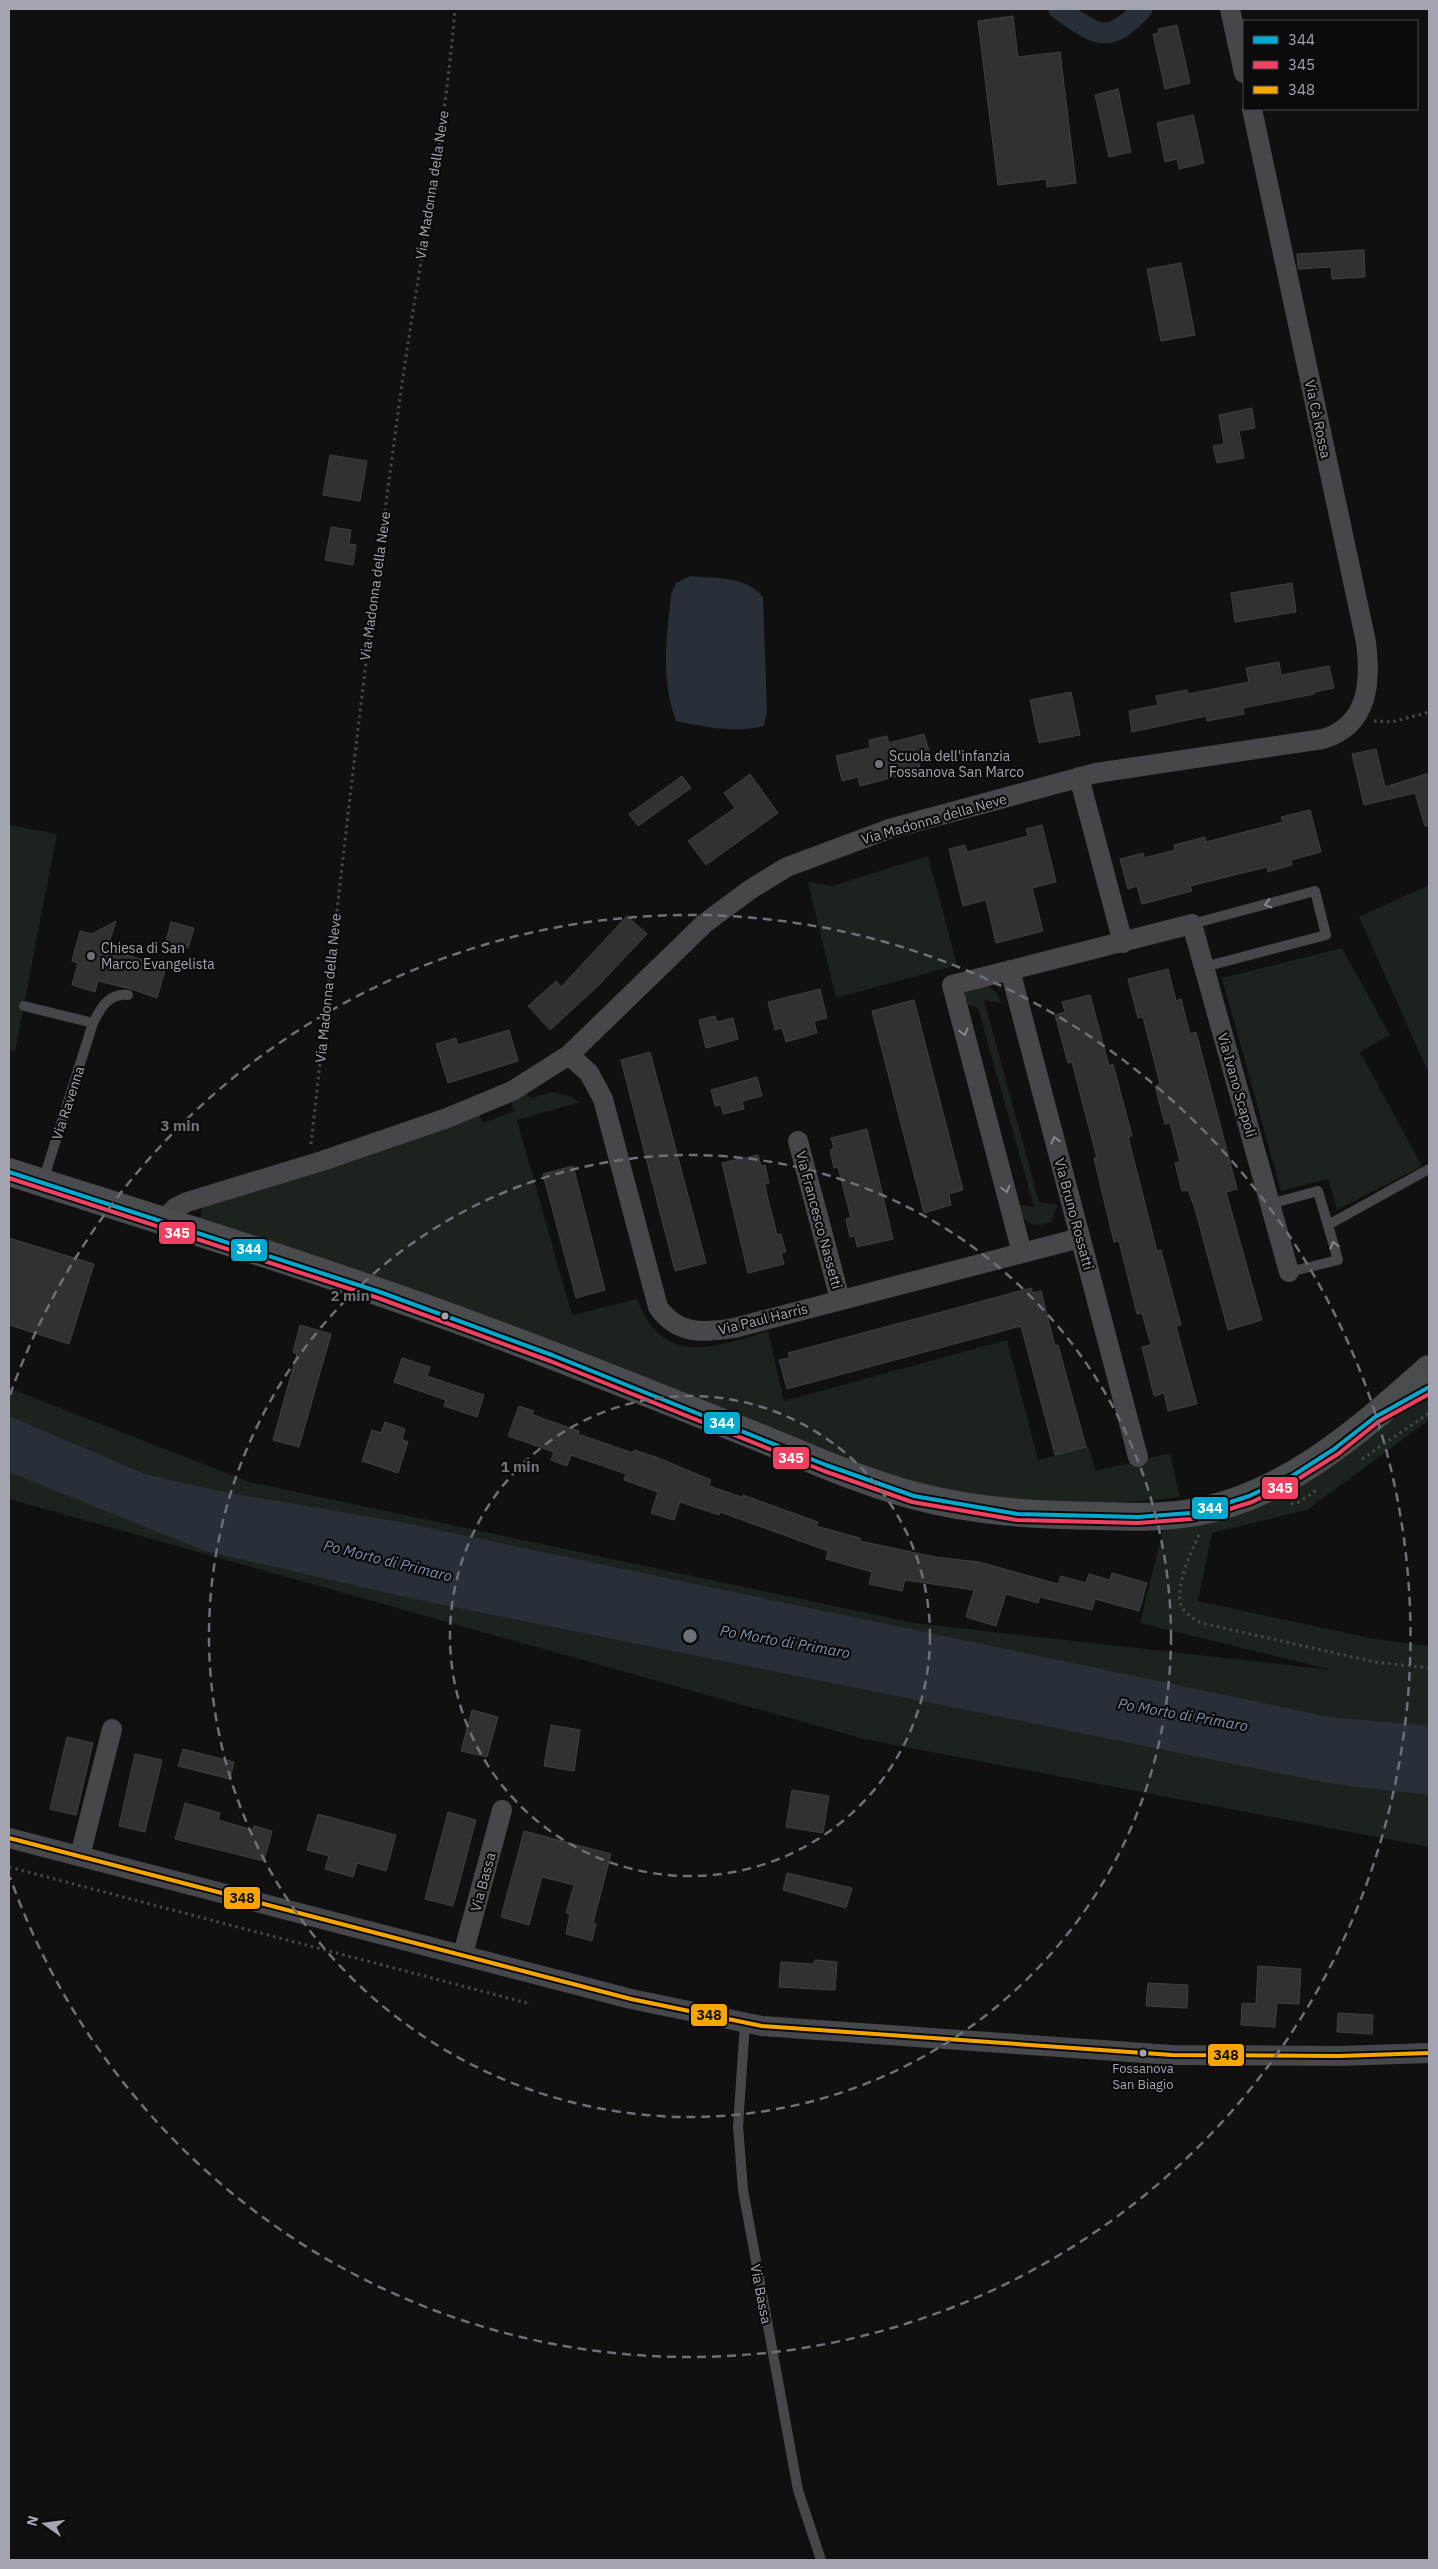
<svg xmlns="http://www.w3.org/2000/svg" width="1438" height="2569" viewBox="0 0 1438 2569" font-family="'IBM Plex Sans',sans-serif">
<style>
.green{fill:#1c221e}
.water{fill:#292f36}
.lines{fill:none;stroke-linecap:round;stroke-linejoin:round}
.canal{stroke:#292f36;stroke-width:21}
.building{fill:#313133;stroke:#404044}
.path{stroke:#48484b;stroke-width:3;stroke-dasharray:2.5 4;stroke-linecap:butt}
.service{stroke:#46474a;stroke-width:10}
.minor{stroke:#46474a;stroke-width:20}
.secondary{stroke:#4a4b4e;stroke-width:28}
.bus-1-casing{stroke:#0b0b0c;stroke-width:8}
.bus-2-casing{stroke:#0b0b0c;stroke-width:8}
.bus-3-casing{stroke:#0b0b0c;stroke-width:8}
.bus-1{stroke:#00a9ce;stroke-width:4}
.bus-2{stroke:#f24062;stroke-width:4}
.bus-3{stroke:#f7a600;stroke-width:4}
.oneway{stroke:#868991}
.ring{fill:none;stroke:#6f7178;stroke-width:2.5;stroke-dasharray:9 6}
.poi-dot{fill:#6f7178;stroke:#0b0b0c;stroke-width:2}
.bus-dot{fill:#a2a5b0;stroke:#0b0b0c;stroke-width:2}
.labels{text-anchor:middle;stroke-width:4.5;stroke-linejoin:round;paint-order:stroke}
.bus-label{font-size:13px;fill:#a2a5b0;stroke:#0b0b0c}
.street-label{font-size:14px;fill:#a2a5b0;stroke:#0b0b0c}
.poi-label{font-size:14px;fill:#a2a5b0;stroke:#0b0b0c;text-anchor:start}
.water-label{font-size:15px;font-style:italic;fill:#7b8ea9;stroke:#0b0b0c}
.centre{fill:#6f7178;stroke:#0b0b0c;stroke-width:2.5}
.ring-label{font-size:15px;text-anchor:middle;font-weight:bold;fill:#6f7178;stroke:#0b0b0c;stroke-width:4.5;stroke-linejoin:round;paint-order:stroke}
.line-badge{stroke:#0b0b0c;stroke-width:2}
.badge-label{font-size:14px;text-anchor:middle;font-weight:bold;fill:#fff}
.pale-badge-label{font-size:14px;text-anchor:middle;font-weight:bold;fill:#111}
</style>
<rect width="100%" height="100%" fill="#101011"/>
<path class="green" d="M9,825L57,834L15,1051L9,1050Z
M928,856L957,965L836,998L808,882L832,886Z
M1429,885V1074L1359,917Z
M1342,948L1390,1035L1360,1052L1422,1166L1337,1210L1328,1179L1281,1191L1222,978Z
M980,984C992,987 998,991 1001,1003L984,1000L1039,1202L1058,1205L1051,1222C1032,1229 1023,1224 1018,1204L1034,1207L978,1008L963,1004L966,992Z
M552,1092L570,1096L580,1102L517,1120L572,1315L637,1299C663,1367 713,1348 768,1331L784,1401L1007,1340L1038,1460L1088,1446L1096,1471L1170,1453L1180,1497C1103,1507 1025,1506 949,1491C890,1480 829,1452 773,1430C688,1396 603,1362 519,1328C414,1287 307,1254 201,1219V1210L206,1202L479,1113L483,1123L514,1111L511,1102L526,1094L532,1098Z
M9,1388L249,1482L914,1623L1332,1670L1140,1623L1163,1530L1208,1519L1327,1466L1429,1391V1420L1307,1510L1212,1533L1198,1601L1374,1639L1429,1646V1847L864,1739L9,1499Z"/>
<path class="water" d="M690,576C716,579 745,575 763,597L767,711L764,726C737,733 702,727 676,721C660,677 667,639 671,594L676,583Z
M9,1416L145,1474L219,1491L400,1522L1330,1717L1429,1726V1795L1333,1784L405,1597L205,1551L9,1472Z"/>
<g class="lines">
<path class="canal" d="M1059,9C1096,34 1107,47 1142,9"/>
</g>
<path class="building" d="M1013,16L1018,57L1060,52L1076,183L1047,187L1046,179L998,185L978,21Z
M1177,25L1190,83L1165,89L1153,34L1159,33L1158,29Z
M1118,89L1131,152L1109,157L1095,95Z
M1193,115L1204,163L1179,169L1177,159L1165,162L1157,123Z
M1364,250L1365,277L1332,279L1331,267L1298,269L1297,254Z
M1181,263L1195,335L1161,341L1147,269Z
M1252,408L1255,428L1239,431L1244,458L1217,463L1213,446L1224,444L1219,415Z
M330,455L367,461L360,501L323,495Z
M331,527L351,530L349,544L356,545L353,565L325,560Z
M1292,583L1296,612L1235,622L1231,593Z
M1279,662L1281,675L1329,666L1334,688L1314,692V694L1243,708L1244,714L1207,721L1206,716L1132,732L1129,711L1158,705L1156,696L1187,690L1188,694L1249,682L1246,668Z
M1071,692L1080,735L1039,743L1030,700Z
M924,734L930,754L917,757L921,770L860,786L858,777L842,781L836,756L870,748L869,740L887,736L889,743Z
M1376,749L1385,787L1429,773V826H1425L1415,793L1364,805L1352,754Z
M750,774L778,813L706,865L688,841L735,808L724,793Z
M682,776L691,788L638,826L629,814Z
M1310,810L1321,852L1291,860L1292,865L1268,872L1267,867L1190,886L1192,891L1142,904L1137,886L1128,889L1120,859L1143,853L1144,858L1175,850L1174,845L1205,837L1206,842L1283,822L1281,817Z
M1042,825L1056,882L1032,888L1043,931L996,943L986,900L963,906L949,849L965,845L967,852L1028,836L1026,829Z
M627,916L647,934L598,986L550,1030L528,1006L556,981L561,987Z
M116,921L107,949L166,967L157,998L131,989L98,981L95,992L72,985L78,963L72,961L80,931L92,934Z
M171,922L194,928L188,948L166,941Z
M1168,969L1176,1001L1181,999L1190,1034L1196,1032L1237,1189L1226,1192L1262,1320L1228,1330L1195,1209L1188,1190L1182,1191L1175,1163L1180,1162L1170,1123L1165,1124L1155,1086L1160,1084L1143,1017L1138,1018L1128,979Z
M820,989L827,1018L814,1021L817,1033L786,1042L782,1028L775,1030L768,1002Z
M1090,995L1109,1066L1113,1064L1132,1136L1128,1137L1157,1251L1161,1250L1181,1325L1176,1326L1197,1404L1168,1411L1164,1393L1154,1396L1142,1347L1151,1345L1142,1313L1137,1314L1119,1241L1114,1242L1094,1158H1097L1088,1124L1072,1062L1068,1063L1055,1015L1065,1012L1062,1002Z
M914,1000L963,1190L949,1194L951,1205L924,1213L872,1011Z
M715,1016L717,1022L733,1018L738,1039L706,1048L699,1020Z
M509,1030L518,1061L448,1083L436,1044L456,1038L458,1045Z
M650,1052L706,1263L675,1271L621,1060Z
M757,1077L762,1096L742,1101L744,1109L723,1114L721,1105L715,1106L711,1090Z
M867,1129L893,1239L857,1247L855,1236L850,1237L846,1219L851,1218L838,1167L834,1168L830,1150L834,1149L831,1138Z
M758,1155L761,1166L765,1165L769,1183L765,1184L767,1195L777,1235L781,1234L786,1252L781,1253L784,1264L748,1273L722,1163Z
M573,1166L605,1290L576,1298L543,1174Z
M9,1238L94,1264L69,1344L9,1325Z
M1031,1288L1033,1293L1041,1291L1055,1346L1058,1345L1086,1447L1055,1455L1021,1326L787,1389L779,1360L790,1358L788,1353Z
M300,1325L331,1334L299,1447L273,1440L297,1354L293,1352Z
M402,1358L430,1367L427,1376L484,1395L477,1417L444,1406L446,1400L394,1382Z
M519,1406L534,1411L532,1414L544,1419L579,1431L578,1434L633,1453L634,1450L656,1457L711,1480L709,1486L742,1497L743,1495L818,1522L816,1526L860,1538V1541L935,1557L979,1562L1058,1584L1061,1576L1086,1583L1089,1574L1110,1580L1112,1573L1147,1583L1139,1611L1095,1599L1092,1610L1040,1597L1038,1603L1006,1594L996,1626L966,1617L974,1590L905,1580L902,1591L869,1584L872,1572L826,1559L828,1551L720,1512L719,1515L680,1502L674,1520L651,1513L658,1492L624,1480L626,1474L571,1455L567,1466L551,1460L554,1452L508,1436Z
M385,1422L405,1429L402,1439L408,1442L398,1473L362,1461L372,1430L381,1433Z
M472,1710L498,1717L487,1757L461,1751Z
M551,1725L580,1730L574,1771L544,1766Z
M67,1737L93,1743L76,1815L50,1809Z
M183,1749L234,1762L230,1779L178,1766Z
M135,1754L162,1760L145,1832L119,1826Z
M792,1790L829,1796L823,1833L786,1827Z
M185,1803L220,1813L218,1820L253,1830L254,1826L272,1831L264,1861L175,1839Z
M448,1812L476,1820L453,1906L425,1899Z
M318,1814L396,1835L386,1871L357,1863L353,1877L325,1869L329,1856L307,1850Z
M524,1831L611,1854L593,1923L596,1924L592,1941L566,1934L570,1914L566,1913L574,1885L542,1877L529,1925L501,1917Z
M787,1873L852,1888L846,1908L783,1890Z
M815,1960L837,1962L835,1990L779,1987L781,1962L814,1964Z
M1258,1966L1301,1969L1299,2004L1277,2003L1275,2027L1241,2025L1242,2003L1256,2004Z
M1148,1983L1188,1985L1187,2008L1146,2006Z
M1338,2013L1373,2015L1372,2034L1337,2032Z"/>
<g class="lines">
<path class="path" d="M1374,721L1392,722L1429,712
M311,1144C338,900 365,656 398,413C416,278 444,144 455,9
M1362,1459L1429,1413
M1291,1504L1299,1502L1318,1489
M1199,1535C1191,1551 1175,1587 1181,1605C1185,1614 1193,1618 1201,1623L1375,1662L1429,1668
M9,1867L531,2004"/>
<path class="service" d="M1192,924L1315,891L1326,935L1204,967
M24,1006L93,1023
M43,1181L93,1023C101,1007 109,993 128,995
M1270,1204L1318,1191L1338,1260L1289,1272
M1328,1225L1429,1169
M745,2023L738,2126L743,2190L798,2490L821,2560"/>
<path class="minor" d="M1230,9L1244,73
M1079,777L1123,943
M1010,970L1138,1457
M569,1055L589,1073L603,1099L658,1307C677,1335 704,1333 734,1328L1080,1238
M798,1141L840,1299
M162,1221L175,1208L187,1202L322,1161L447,1118L512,1091L569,1055L705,923L751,889L787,867L889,829L1096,773L1323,739C1369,725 1371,682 1366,642L1252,109
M1022,1253L952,985L1192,924L1289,1272
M9,1838L631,1999L762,2026L1172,2055L1339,2056L1429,2053
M80,1856L112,1729
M463,1954L502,1810"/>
<path class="secondary" d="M9,1172C169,1223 330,1272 488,1331C579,1365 668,1401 758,1437C810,1458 862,1482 916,1496C976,1512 1037,1515 1098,1516C1129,1517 1160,1518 1190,1513C1285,1498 1360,1430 1429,1369"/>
<defs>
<path id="bus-1" d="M9,1172L380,1292L552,1355L826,1465L914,1496L1018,1514L1138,1517L1190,1513L1218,1506L1249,1496L1292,1476L1334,1449L1375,1417L1429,1387"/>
<path id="bus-2" d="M9,1178L378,1298L550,1361L824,1471L912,1502L1017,1520L1138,1523L1191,1519L1220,1512L1252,1502L1295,1481L1338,1454L1378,1422L1429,1394"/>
<path id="bus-3" d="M9,1838L631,1999L762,2026L1172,2055L1339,2056L1429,2053"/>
</defs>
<use href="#bus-1" class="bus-1-casing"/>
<use href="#bus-2" class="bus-2-casing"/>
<use href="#bus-3" class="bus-3-casing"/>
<use href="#bus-1" class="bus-1"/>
<use href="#bus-2" class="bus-2"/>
<use href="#bus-3" class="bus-3"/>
</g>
<defs><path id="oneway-chevron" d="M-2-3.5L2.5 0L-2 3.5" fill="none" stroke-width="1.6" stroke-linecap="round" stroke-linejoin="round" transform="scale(1.25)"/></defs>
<g class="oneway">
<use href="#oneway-chevron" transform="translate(1268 904) rotate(165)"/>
<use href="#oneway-chevron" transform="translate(964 1032) rotate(75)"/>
<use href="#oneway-chevron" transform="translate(1055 1140) rotate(-105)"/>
<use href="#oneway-chevron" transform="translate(1006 1189) rotate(75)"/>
<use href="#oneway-chevron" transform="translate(1334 1245) rotate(-106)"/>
</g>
<g class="ring">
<circle cx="690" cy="1636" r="240"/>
<circle cx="690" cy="1636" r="481"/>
<path d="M10 1395A721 721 0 1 1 10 1877"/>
</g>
<g class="poi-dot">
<circle cx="879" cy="764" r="5"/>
<circle cx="91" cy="956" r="5"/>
</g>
<g class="bus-dot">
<circle cx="445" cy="1316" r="4.5"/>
<circle cx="1143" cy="2053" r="4.5"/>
</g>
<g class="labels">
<g class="bus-label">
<text x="1143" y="2073">Fossanova<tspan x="1143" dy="16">San Biagio</tspan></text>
</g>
<g class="street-label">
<text transform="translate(432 185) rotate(-81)" y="5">Via Madonna della Neve</text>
<text transform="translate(1318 419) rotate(78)" y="5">Via Cà Rossa</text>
<text transform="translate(375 586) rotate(-82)" y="5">Via Madonna della Neve</text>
<text transform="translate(934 819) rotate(-16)" y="5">Via Madonna della Neve</text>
<text transform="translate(328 988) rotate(-84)" y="5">Via Madonna della Neve</text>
<text transform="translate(1237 1085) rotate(74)" y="5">Via Ivano Scapoli</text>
<text transform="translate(68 1103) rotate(-72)" y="5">Via Ravenna</text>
<text transform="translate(1074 1214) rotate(75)" y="5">Via Bruno Rossatti</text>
<text transform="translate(819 1220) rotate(75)" y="5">Via Francesco Nassetti</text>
<text transform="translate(763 1319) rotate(-14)" y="5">Via Paul Harris</text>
<text transform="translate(483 1882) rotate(-75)" y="5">Via Bassa</text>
<text transform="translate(761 2294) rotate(79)" y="5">Via Bassa</text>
</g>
<g class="poi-label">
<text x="889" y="761">Scuola dell'infanzia<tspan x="889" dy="16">Fossanova San Marco</tspan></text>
<text x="101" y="953">Chiesa di San<tspan x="101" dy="16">Marco Evangelista</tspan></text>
</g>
<g class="water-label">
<text transform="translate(388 1561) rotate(14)" y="5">Po Morto di Primaro</text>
<text transform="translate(785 1642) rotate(10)" y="5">Po Morto di Primaro</text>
<text transform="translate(1183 1715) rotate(10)" y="5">Po Morto di Primaro</text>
</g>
</g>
<circle cx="690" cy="1636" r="8" class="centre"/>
<g class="ring-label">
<text x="180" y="1131">3 min</text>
<text x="350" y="1301">2 min</text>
<text x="520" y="1472">1 min</text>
</g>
<g class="line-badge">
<rect x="158" y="1221" width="38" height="24" rx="5" fill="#f24062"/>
<rect x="230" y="1238" width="38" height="24" rx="5" fill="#00a9ce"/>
<rect x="703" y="1411" width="38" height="24" rx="5" fill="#00a9ce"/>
<rect x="772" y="1446" width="38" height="24" rx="5" fill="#f24062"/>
<rect x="1261" y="1476" width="38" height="24" rx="5" fill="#f24062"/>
<rect x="1191" y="1496" width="38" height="24" rx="5" fill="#00a9ce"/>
<rect x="223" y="1886" width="38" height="24" rx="5" fill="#f7a600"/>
<rect x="690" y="2003" width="38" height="24" rx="5" fill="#f7a600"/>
<rect x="1207" y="2043" width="38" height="24" rx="5" fill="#f7a600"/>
</g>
<g class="badge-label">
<text x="177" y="1238">345</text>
<text x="249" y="1254">344</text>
<text x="722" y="1428">344</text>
<text x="791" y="1463">345</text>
<text x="1280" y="1493">345</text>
<text x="1210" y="1513">344</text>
</g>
<g class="pale-badge-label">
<text x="242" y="1903">348</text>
<text x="709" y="2020">348</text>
<text x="1226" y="2060">348</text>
</g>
<rect width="1438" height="2569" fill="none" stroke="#a2a5b0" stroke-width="20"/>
<rect x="1243" y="20" width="175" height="90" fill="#0b0b0c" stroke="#47494e"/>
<rect x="1253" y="36" width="25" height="8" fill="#00a9ce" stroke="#47494e"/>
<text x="1288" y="45" font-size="15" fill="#a2a5b0">344</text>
<rect x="1253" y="61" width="25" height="8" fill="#f24062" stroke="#47494e"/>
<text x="1288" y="70" font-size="15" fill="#a2a5b0">345</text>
<rect x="1253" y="86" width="25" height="8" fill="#f7a600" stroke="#47494e"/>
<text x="1288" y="95" font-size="15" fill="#a2a5b0">348</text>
<g transform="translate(45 2524) rotate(284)" stroke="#0b0b0c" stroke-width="4" paint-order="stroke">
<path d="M0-4L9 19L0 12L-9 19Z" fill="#a2a5b0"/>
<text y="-8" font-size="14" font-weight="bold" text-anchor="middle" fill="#a2a5b0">N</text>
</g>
</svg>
